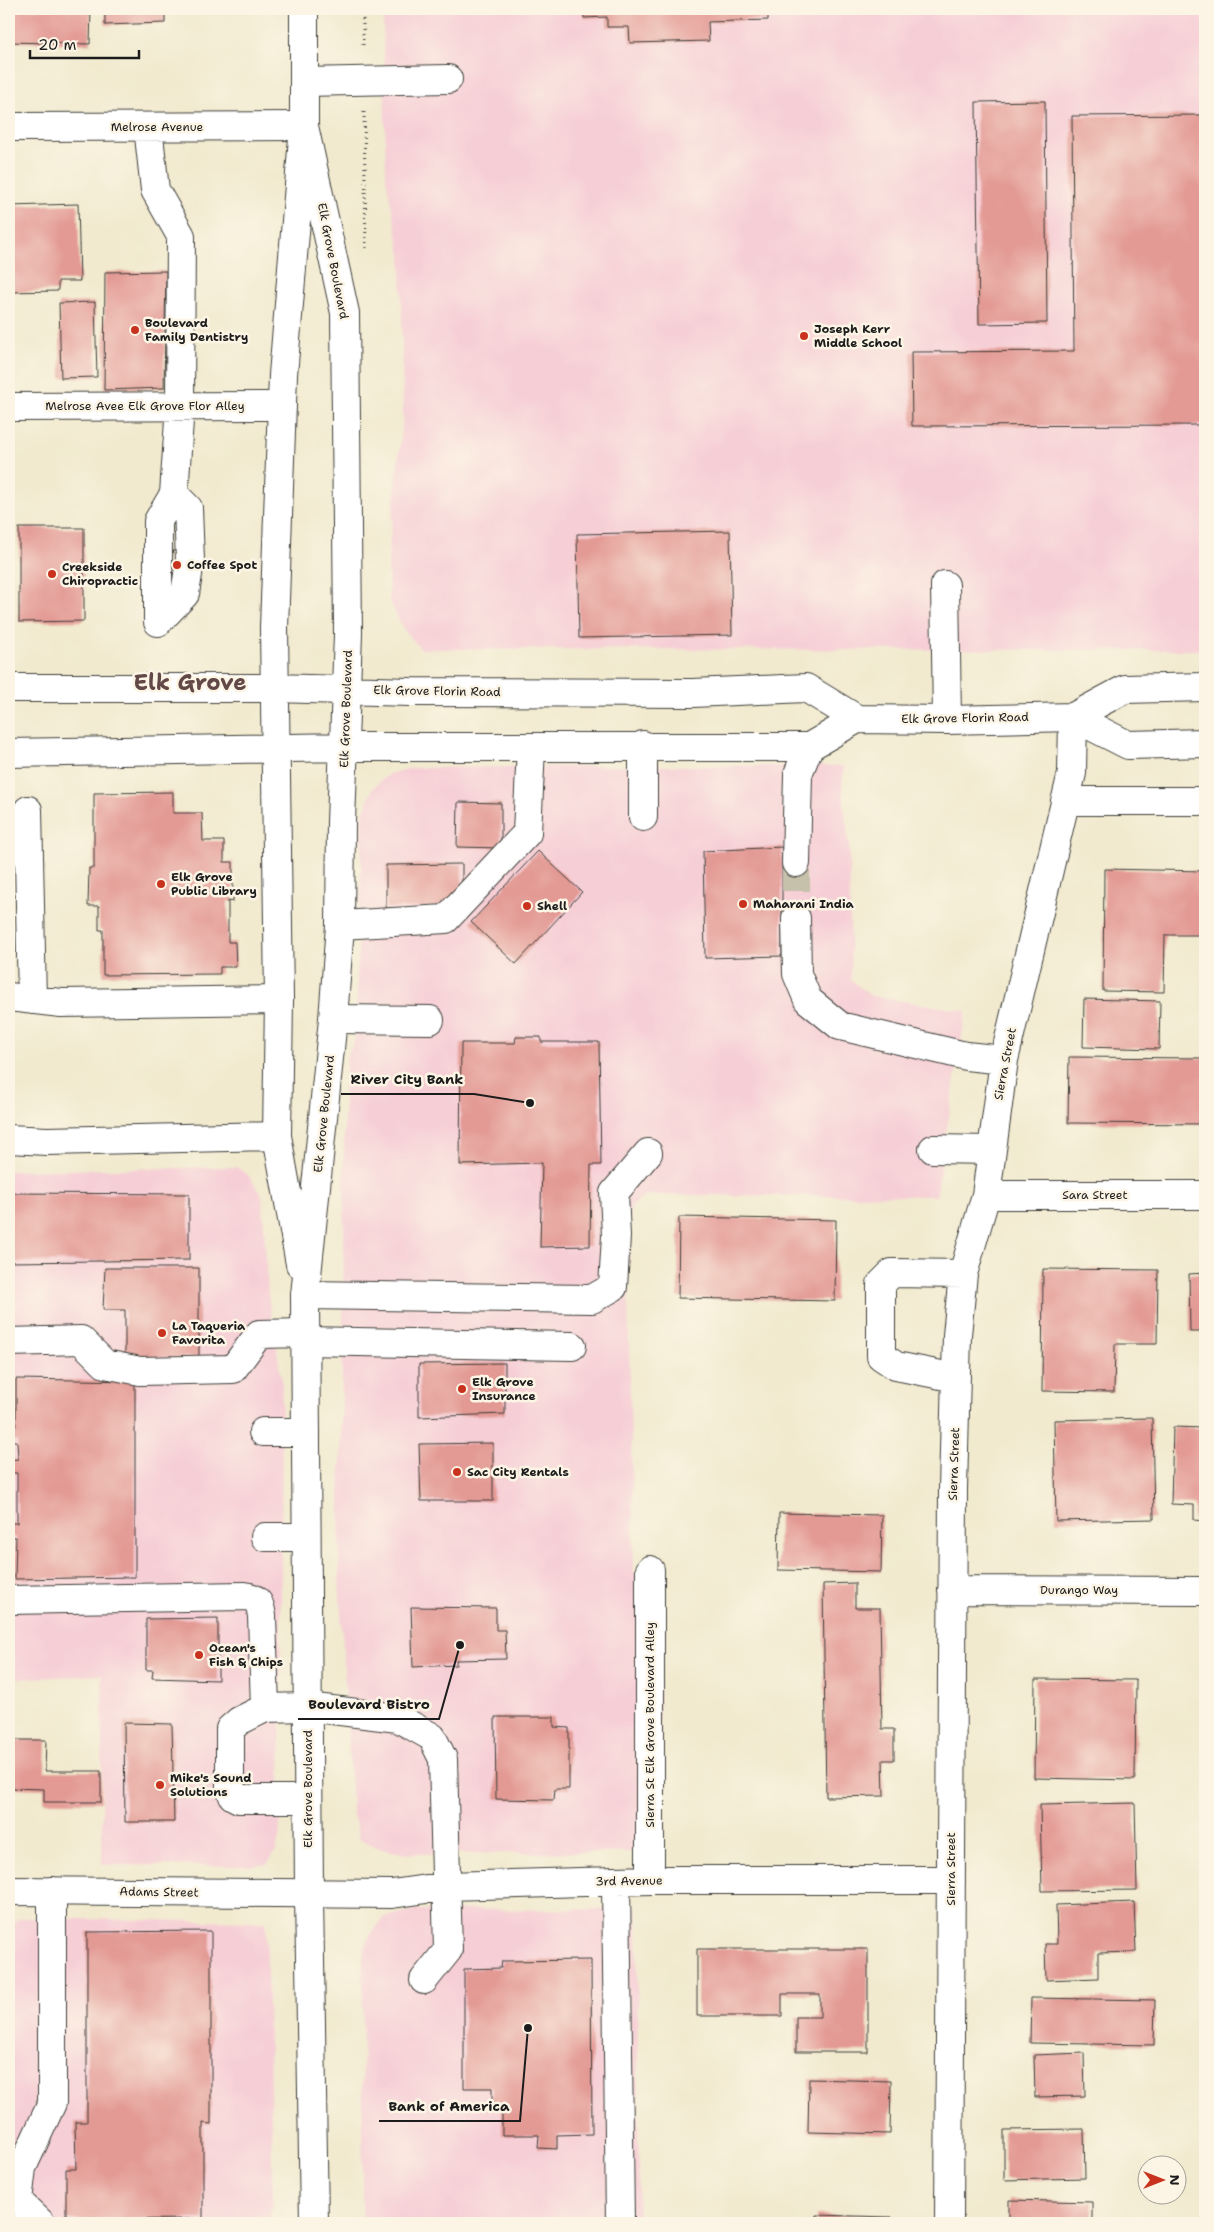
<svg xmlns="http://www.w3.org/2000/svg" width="1214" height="2232" viewBox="0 0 1214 2232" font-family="'Shantell Sans',sans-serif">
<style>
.built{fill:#f6cfd6}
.building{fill:#e39a94}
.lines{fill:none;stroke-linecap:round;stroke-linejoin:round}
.minor-tunnel{stroke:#c6c1ab;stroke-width:28;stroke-dasharray:28 14;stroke-linecap:butt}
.minor-casing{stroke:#3c3b37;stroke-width:30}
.major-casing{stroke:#3c3b37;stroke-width:30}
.path{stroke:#3c3b37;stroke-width:3;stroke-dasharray:1 4;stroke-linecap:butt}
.minor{stroke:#fff;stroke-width:28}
.major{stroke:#fff;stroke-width:28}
.poi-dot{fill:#c8321e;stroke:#fcf5e5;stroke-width:2}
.labels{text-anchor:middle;stroke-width:5;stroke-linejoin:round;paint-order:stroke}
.street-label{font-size:12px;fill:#1c1c1c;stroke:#fcf5e5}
.poi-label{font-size:12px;font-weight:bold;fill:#1c1c1c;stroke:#fcf5e5;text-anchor:start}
.town-label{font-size:22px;font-weight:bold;fill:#624846;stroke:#fcf5e5}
.leader{fill:none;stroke:#1c1c1c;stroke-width:2}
.callout-dot{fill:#1c1c1c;stroke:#fcf5e5;stroke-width:2}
.callout-label{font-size:14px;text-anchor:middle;font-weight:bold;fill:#1c1c1c;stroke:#fcf5e5;stroke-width:5;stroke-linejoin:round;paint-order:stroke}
</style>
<rect width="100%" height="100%" fill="#fcf5e5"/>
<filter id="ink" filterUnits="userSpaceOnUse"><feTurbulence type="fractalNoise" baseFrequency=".02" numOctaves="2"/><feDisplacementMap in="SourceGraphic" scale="10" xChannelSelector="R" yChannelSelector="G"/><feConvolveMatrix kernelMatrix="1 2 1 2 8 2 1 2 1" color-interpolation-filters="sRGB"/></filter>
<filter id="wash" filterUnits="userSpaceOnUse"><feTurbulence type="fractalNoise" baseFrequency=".0096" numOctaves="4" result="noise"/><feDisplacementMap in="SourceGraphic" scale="20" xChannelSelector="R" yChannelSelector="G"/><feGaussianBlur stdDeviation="1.12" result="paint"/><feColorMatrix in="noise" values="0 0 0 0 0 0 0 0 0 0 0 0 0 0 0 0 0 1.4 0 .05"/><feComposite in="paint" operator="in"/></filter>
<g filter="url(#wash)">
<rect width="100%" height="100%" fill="#f1eacf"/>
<path class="built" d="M383,9H1205V650L421,649L404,630L389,600L388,559L403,417L401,255L386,178Z
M599,766H844L842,788L849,846L851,980L871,996L966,1011L936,1196L645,1195L630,1208L628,1304L634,1574L661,1569L657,1852L406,1854L381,1849L359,1838L352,1810L339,1578L344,1242V1089L347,1056L355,1039L363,814L373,788L389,774L412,768Z
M236,1167L247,1174L262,1194L268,1294L282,1382L280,1832L276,1851L267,1864L254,1866L102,1865V1675L9,1679V1171Z
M637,1909L639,2223H362L363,1954L370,1935L384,1918L412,1910Z
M20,1918L266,1922L273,2205L268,2223H9V1925Z"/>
<g id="blocks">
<path class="building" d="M9,9H91L90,44L9,42Z
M105,9H165V23L105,25Z
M583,9H768V20L708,22L709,41L630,43L629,27H607V17L584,18Z
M1045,101L1047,323L979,324L976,102Z
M1205,115V425L912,426L911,352L1074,351L1072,116Z
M78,204L80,281H58V291L9,292V206Z
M166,271L164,388L104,390L105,272Z
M95,302L97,377L61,378L59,303Z
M19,528H84V621L19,622Z
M730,531L732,635L579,638L577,534Z
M170,551H183L184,580L170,581Z
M173,792V813H202L203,841H224V862H233V902L228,901V942H235L236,967H220V974L103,975V930H99V906H88L89,868H94V793Z
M458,802L501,803V848L457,847Z
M782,847V956L705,958L703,851Z
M538,851L582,892L516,964L471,922Z
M462,864V907L386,908V865Z
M1104,869L1205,871V935H1165L1164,992L1103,991Z
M1084,999L1160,1001L1159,1049L1083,1047Z
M516,1037H541V1042H599L601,1165H591L590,1246L540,1247L542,1163L460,1165L461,1043H515Z
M1069,1057L1205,1058V1124L1068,1123Z
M9,1193L189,1194V1260L9,1262Z
M679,1217L836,1220L835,1301L678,1298Z
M105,1268H199V1357L125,1358V1310H103Z
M1043,1269L1158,1270L1157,1344H1115L1114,1392L1042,1391Z
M1205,1273V1332H1190L1189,1274Z
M505,1363V1414L419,1417V1364Z
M16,1379L135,1381V1577L15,1579L16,1537H9V1523H17V1473H9V1460L18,1459L17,1441H9V1426H16Z
M1152,1418L1154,1519L1056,1521L1054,1420Z
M1173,1427L1205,1428V1521L1194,1520V1505L1171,1504Z
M493,1443V1501H421L419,1444Z
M779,1513L882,1515L881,1572L778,1570Z
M855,1583V1608H880L882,1729H894V1760H883L884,1796L826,1797L823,1584Z
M411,1607L496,1608V1630H505L506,1659L456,1660V1665L413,1667Z
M218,1618V1680L152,1678L153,1670H146V1619Z
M1035,1679L1136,1680L1135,1780L1034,1778Z
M495,1717H554V1727L569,1728V1789H555L554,1800L496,1799Z
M124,1723L172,1724L174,1822H125Z
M9,1740H46L45,1771H101V1802H44V1789L9,1788Z
M1135,1803L1137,1890L1042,1891L1040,1805Z
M1134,1902L1136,1952L1098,1953V1978L1046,1980L1045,1944H1057L1056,1905Z
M211,1931V2124L203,2123V2219L66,2220V2169H76L75,2122H87V1932Z
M697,1949H868V2052H796V2017H820V1994H782V2016H697Z
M591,1960L592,2134L557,2135V2149L538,2148L539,2135H502V2107L492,2106V2088H464V1969L501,1968L502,1961Z
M1031,1998L1155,2000L1154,2045L1030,2043Z
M1084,2053L1085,2096L1035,2097L1034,2055Z
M809,2079L891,2081L890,2134L808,2132Z
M1084,2129L1085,2178L1004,2180V2130Z
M1009,2200L1092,2202V2223H1009Z
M816,2215L892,2217V2223H816Z"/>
</g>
</g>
<g filter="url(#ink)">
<use href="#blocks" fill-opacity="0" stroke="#3c3b37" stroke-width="1"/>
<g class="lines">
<path class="minor-tunnel" d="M796,863V918"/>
<defs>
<path id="minor" d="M304,82L448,79
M9,127L304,126
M148,127L155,190L181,236L180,406L174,494L158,521V622
M9,407L282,406
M945,585L947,720
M158,622L185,594L190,561L188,508L174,494
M643,745V817
M1065,801H1205
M28,810L32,1000
M796,863L798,774L809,747
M796,918L797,974L808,1000L840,1026L966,1056L1004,1060
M340,925L446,919L527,833L531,747
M9,997L61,1003L279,1000
M333,1019L430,1020
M9,1139L47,1141L277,1136
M933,1149L991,1150
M986,1195H1205
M305,1295L592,1299L613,1287L616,1236L614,1193L648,1153
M305,1341L572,1346
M9,1342L81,1340L105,1364L140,1371L233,1369L259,1334L305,1333
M956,1378L896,1366L881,1356V1284L892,1273L963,1274
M263,1432H306
M265,1537H306
M650,1570V1880
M952,1590L1205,1591
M9,1600L245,1596C259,1598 260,1604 262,1616L265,1708L307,1707L398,1718L432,1737L443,1759L448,1950L424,1980
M265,1708L239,1721L230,1729V1787L233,1796L239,1799H308
M616,1881L620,2223
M9,1891L392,1894L447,1886L650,1880H951
M9,2200L18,2201L22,2168L52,2103V1891
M18,2201L41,2223
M949,2223L953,1489L957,1335L963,1274L986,1195L1004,1060L1072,773L1073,717"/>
<path id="major" d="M304,126L345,313L348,634L341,822L340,925L333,1019L305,1295L309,1894L314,2223
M9,688H275L410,692L693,693L806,688L857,719L947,720L1073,717L1125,689L1205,687
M1073,717L1128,745L1205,743
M9,753L345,747H809L857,719
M300,1264L277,1136L279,1000L274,628L283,375L304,126V9"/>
</defs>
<use href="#minor" class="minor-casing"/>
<use href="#major" class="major-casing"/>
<path class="path" d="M363,9V49
M364,112L366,249"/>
<use href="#minor" class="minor"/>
<use href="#major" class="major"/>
</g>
</g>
<g class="poi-dot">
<circle cx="135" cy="330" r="5"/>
<circle cx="804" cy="336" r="5"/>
<circle cx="177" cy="565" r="5"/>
<circle cx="52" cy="574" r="5"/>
<circle cx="161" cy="884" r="5"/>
<circle cx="743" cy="904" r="5"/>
<circle cx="527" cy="906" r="5"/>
<circle cx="162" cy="1333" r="5"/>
<circle cx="462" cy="1389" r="5"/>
<circle cx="457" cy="1472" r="5"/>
<circle cx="199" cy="1655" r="5"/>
<circle cx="160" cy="1785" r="5"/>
</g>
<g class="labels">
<g class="street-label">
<text x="157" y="131">Melrose Avenue</text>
<text transform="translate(333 261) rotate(79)" y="4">Elk Grove Boulevard</text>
<text x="145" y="410">Melrose Avee Elk Grove Flor Alley</text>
<text transform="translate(437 691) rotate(1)" y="4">Elk Grove Florin Road</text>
<text transform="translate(346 709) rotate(-88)" y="4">Elk Grove Boulevard</text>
<text transform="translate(965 718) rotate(-1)" y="4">Elk Grove Florin Road</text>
<text transform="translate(1005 1064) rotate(-79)" y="4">Sierra Street</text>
<text transform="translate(324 1114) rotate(-84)" y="4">Elk Grove Boulevard</text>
<text x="1095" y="1199">Sara Street</text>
<text transform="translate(954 1464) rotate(-88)" y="4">Sierra Street</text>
<text x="1079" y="1594">Durango Way</text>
<text transform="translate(650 1725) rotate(-90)" y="4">Sierra St Elk Grove Boulevard Alley</text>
<text transform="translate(308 1789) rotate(-90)" y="4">Elk Grove Boulevard</text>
<text transform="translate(951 1869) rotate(-90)" y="4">Sierra Street</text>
<text transform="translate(629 1881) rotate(-1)" y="4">3rd Avenue</text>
<text transform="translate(159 1892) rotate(1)" y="4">Adams Street</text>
</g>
<g class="poi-label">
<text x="145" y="327">Boulevard<tspan x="145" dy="14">Family Dentistry</tspan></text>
<text x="814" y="333">Joseph Kerr<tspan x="814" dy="14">Middle School</tspan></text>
<text x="187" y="569">Coffee Spot</text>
<text x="62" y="571">Creekside<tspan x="62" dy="14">Chiropractic</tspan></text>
<text x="171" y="881">Elk Grove<tspan x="171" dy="14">Public Library</tspan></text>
<text x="753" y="908">Maharani India</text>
<text x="537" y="910">Shell</text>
<text x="172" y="1330">La Taqueria<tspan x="172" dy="14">Favorita</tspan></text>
<text x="472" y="1386">Elk Grove<tspan x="472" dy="14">Insurance</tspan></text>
<text x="467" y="1476">Sac City Rentals</text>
<text x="209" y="1652">Ocean's<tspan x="209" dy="14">Fish &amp; Chips</tspan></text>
<text x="170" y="1782">Mike's Sound<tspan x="170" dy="14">Solutions</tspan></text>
</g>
<g class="town-label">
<text x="190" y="690">Elk Grove</text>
</g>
</g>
<path class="leader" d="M530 1103L474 1094H341M460 1645L439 1719H298M528 2028L520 2121H379"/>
<g class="callout-dot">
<circle cx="530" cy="1103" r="5"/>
<circle cx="460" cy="1645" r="5"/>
<circle cx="528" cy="2028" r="5"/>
</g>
<g class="callout-label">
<text x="407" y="1084">River City Bank</text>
<text x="369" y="1709">Boulevard Bistro</text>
<text x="449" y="2111">Bank of America</text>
</g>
<rect width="1214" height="2232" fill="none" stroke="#fcf5e5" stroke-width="30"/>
<g transform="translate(1162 2180) rotate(90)"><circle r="24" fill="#fcf5e5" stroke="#a29e95"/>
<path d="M0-4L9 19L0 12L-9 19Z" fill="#c8321e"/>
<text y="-8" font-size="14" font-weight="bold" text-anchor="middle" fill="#1c1c1c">N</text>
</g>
<path d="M30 50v8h109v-8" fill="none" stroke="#1c1c1c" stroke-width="2.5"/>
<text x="38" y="50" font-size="15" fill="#1c1c1c" stroke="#fcf5e5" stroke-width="4" paint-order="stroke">20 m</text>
</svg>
